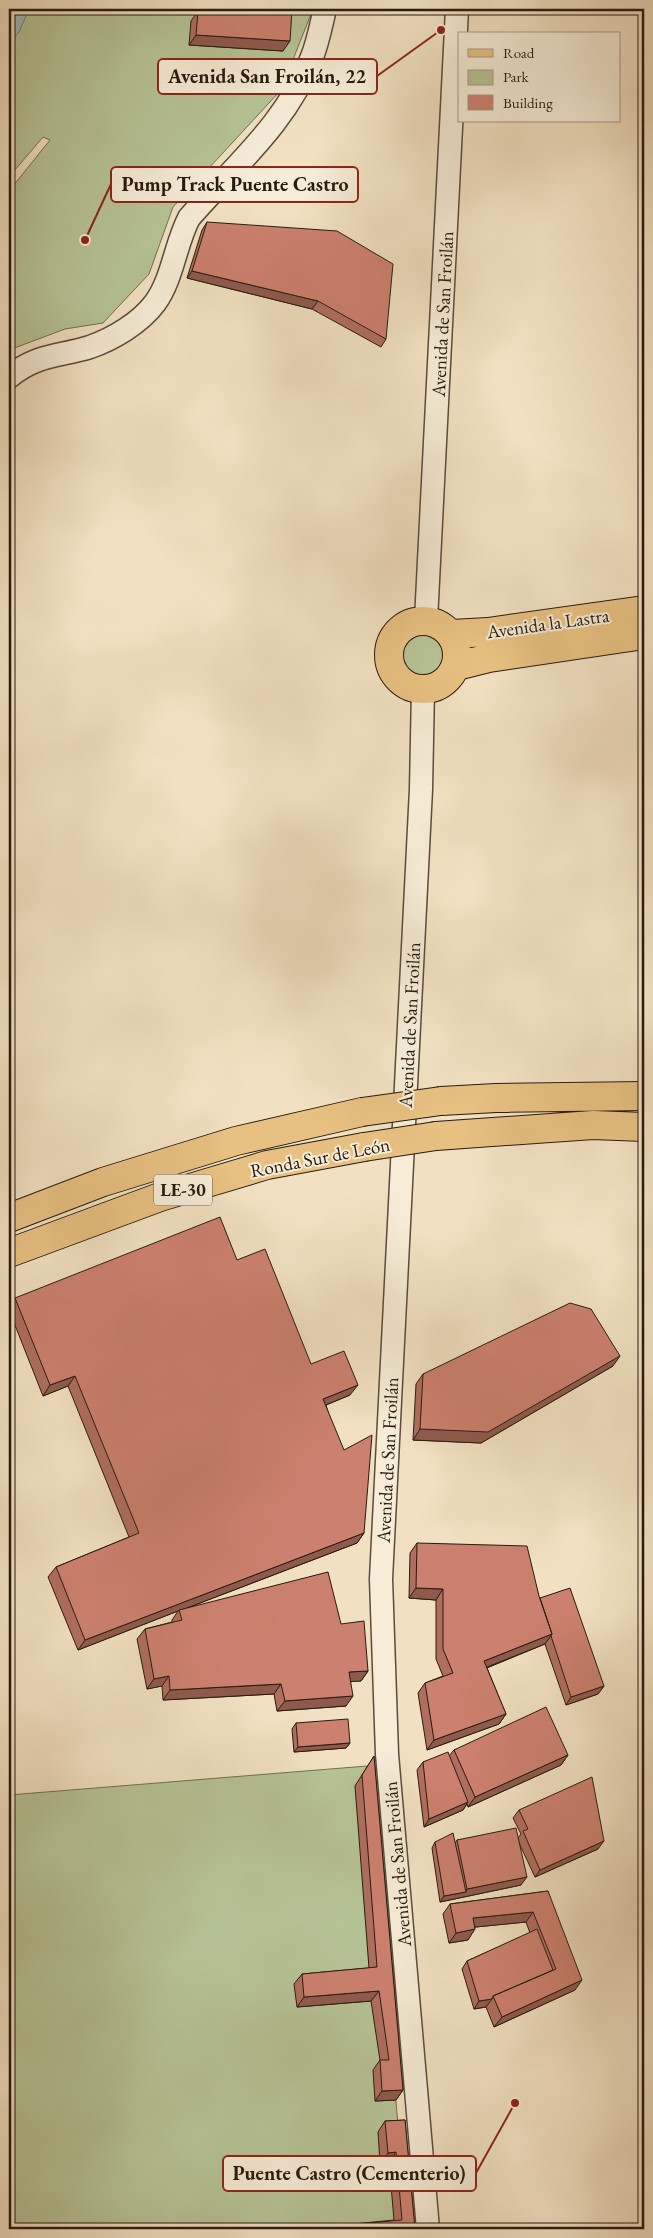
<svg xmlns="http://www.w3.org/2000/svg" width="653" height="2238" viewBox="0 0 653 2238" font-family="'EB Garamond',serif">
<style>
.green{fill:#b6c396;stroke:#6e6f53}
.water{fill:#9fbbbd;stroke:#6f7b78}
.lines{fill:none;stroke-linecap:round;stroke-linejoin:round}
.minor-casing{stroke:#5a4c3c;stroke-width:25}
.major-casing{stroke:#271b10;stroke-width:30}
.highway-casing{stroke:#271b10;stroke-width:30}
.minor{stroke:#f6ecd7;stroke-width:22}
.major{stroke:#e8c081;stroke-width:28}
.highway{stroke:#e8c081;stroke-width:28}
.highway-bridge-casing{stroke:#271b10;stroke-width:30;stroke-linecap:butt}
.highway-bridge{stroke:#e8c081;stroke-width:28}
.wall{fill:#af6e5f;stroke:#271b10}
.shaded-wall{fill:#8f5a4e;stroke:#271b10}
.building{fill:#cc806f;stroke:#271b10}
.labels{text-anchor:middle;stroke-width:4;stroke-linejoin:round;paint-order:stroke}
.shield{fill:#f6ecd7;stroke:#655a4c;stroke-width:1}
.shield-label{font-size:18px;font-weight:bold;fill:#271b10}
.street-label{font-size:19px;fill:#271b10;stroke:#f6ecd7}
.leader{fill:none;stroke:#8f2418;stroke-width:2}
.callout-dot{fill:#8f2418;stroke:#f6ecd7;stroke-width:2}
.callout{fill:#f6ecd7;stroke:#8f2418;stroke-width:2}
.callout-label{font-size:20px;text-anchor:middle;font-weight:bold;fill:#271b10}
</style>
<rect width="100%" height="100%" fill="#f1e1c2"/>
<filter id="stains"><feTurbulence type="fractalNoise" baseFrequency=".004" numOctaves="4"/><feColorMatrix values="0 0 0 0 .2 0 0 0 0 .09 0 0 0 0 .02 0 0 0 .5 -.17"/></filter>
<radialGradient id="worn" r=".72"><stop offset=".6" stop-color="#630" stop-opacity="0"/><stop offset="1" stop-color="#630" stop-opacity=".3"/></radialGradient>
<path class="green" d="M9,9H313L281,90L173,207L149,274L103,323L65,329L9,350V191L50,140L43,137L9,177Z
M397 655a26 26 0 1 1 52 0a26 26 0 1 1-52 0Z
M367,1766L407,2229H9V1795Z"/>
<path class="water" d="M9,9H29L19,32L9,43Z"/>
<g class="lines">
<defs>
<path id="minor" d="M9,377C37,354 58,357 90,347C113,339 140,323 155,303C173,278 175,245 189,218C234,166 287,123 312,57C318,42 321,25 325,9
M426,620L457,9
M423,689L421,789L381,1579L387,1754L428,2229"/>
<path id="major" d="M389 655a34 34 0 1 1 68 0a34 34 0 1 1-68 0Z
M452,634L488,632L644,610
M457,666L489,658L644,635"/>
<path id="highway" d="M441,1101L496,1098L644,1096
M436,1136L593,1125L644,1127
M9,1218L103,1182L236,1141L362,1112
M9,1253L160,1197L267,1165L364,1147"/>
</defs>
<use href="#minor" class="minor-casing"/>
<use href="#major" class="major-casing"/>
<use href="#highway" class="highway-casing"/>
<use href="#minor" class="minor"/>
<use href="#major" class="major"/>
<use href="#highway" class="highway"/>
<defs>
<path id="highway-bridge" d="M362,1112L441,1101
M364,1147L436,1136"/>
</defs>
<use href="#highway-bridge" class="highway-bridge-casing"/>
<use href="#highway-bridge" class="highway-bridge"/>
</g>
<path class="wall" d="M248,9H292L283,51L189,45L191,21L198,11L247,14Z
M207,222L386,339L381,347L312,309L187,278L202,230Z
M237,1260L311,1364L350,1395L326,1405L364,1533L357,1543L187,1608L341,1624L368,1671L361,1681H351L346,1706L277,1711L274,1694L163,1700L162,1686L147,1689L137,1639L145,1629L172,1622V1620L178,1611L78,1650L48,1577L56,1567L129,1537L68,1386L43,1396L9,1310V1308L15,1298Z
M613,1366L481,1443L413,1440L416,1384L423,1374Z
M417,1543L540,1598L604,1686L598,1694L566,1705L545,1644L487,1668L506,1714L499,1724L427,1750L418,1693L425,1683L443,1676L436,1659V1600L409,1598L410,1553Z
M296,1723L350,1743L346,1748L294,1752L292,1729Z
M454,1750L568,1755L561,1765L468,1807L467,1804L463,1810L424,1827L417,1770L423,1762L449,1756Z
M374,1756L403,2090L396,2100L375,2101L373,2070L380,2060L371,2001L297,2007L294,1984L302,1974L369,1968L355,1786Z
M519,1810L598,1849L535,1877L519,1843L521,1885L440,1902L432,1848L435,1842L455,1843L457,1840L518,1838L521,1834L513,1818Z
M548,1891L575,1990L494,2027L486,2007L474,2009L462,1969L467,1961L530,1933L526,1922L475,1927L468,1940L449,1943L443,1914L450,1904Z
M405,2120L415,2229H321L323,2227L394,2220L389,2162L380,2163L378,2132L385,2121Z"/>
<path class="shaded-wall" d="M196,35L290,41L283,51L189,45Z
M192,271L318,301L312,309L187,278Z
M620,1356L613,1366L481,1443L413,1440L420,1429Z
M75,1376L68,1386L43,1396L50,1385Z
M358,1385L350,1395L316,1409L323,1399Z
M364,1533L357,1543L179,1611V1610L178,1611L78,1650L85,1640Z
M416,1588L443,1589L436,1600L409,1598Z
M552,1634L545,1644L477,1671L484,1661Z
M368,1671L361,1681L342,1682L349,1672Z
M169,1676L162,1686L147,1689L154,1679Z
M281,1684L274,1694L163,1700L170,1690Z
M604,1686L598,1694L566,1705L571,1697Z
M353,1696L346,1706L277,1711L285,1701Z
M506,1714L499,1724L427,1750L434,1740Z
M350,1743L346,1748L294,1752L298,1747Z
M568,1755L561,1765L468,1807L475,1797Z
M468,1802L463,1810L424,1827L429,1819Z
M604,1841L598,1849L535,1877L540,1870Z
M527,1877L521,1885L440,1902L444,1896L466,1892L467,1889Z
M533,1912L526,1922L466,1928L473,1918Z
M475,1929L468,1940L449,1943L456,1933Z
M582,1980L575,1990L494,2027L502,2017Z
M379,1991L371,2001L297,2007L304,1997Z
M492,1999L486,2007L474,2009L479,2001Z
M403,2090L396,2100L375,2101L382,2091Z
M396,2152L389,2162L380,2163L388,2153Z"/>
<path class="building" d="M254,9H292L290,41L196,35L198,11L254,14Z
M207,222L337,231L393,264L386,339L318,301L192,271Z
M220,1217L237,1260L265,1249L311,1364L344,1351L358,1385L323,1399L344,1450L372,1435L364,1533L85,1640L56,1567L139,1533L75,1376L50,1385L15,1298Z
M570,1303L591,1309L620,1356L488,1432L420,1429L423,1374Z
M417,1543L527,1546L539,1596L552,1634L484,1661L506,1714L434,1740L425,1683L453,1673L443,1649V1589L416,1588Z
M328,1572L341,1624L364,1621L368,1671L349,1672L353,1696L285,1701L281,1684L170,1690L169,1676L154,1679L145,1629L182,1620L179,1610Z
M570,1588L604,1686L571,1697L551,1636L552,1634L540,1598Z
M546,1707L568,1755L475,1797L454,1750Z
M348,1719L350,1743L298,1747L296,1723Z
M448,1752L468,1802L429,1819L423,1762Z
M374,1756L403,2090L382,2091L380,2060H389L379,1991L304,1997L302,1974L377,1967L362,1775Z
M592,1777L604,1841L540,1870L523,1831L528,1829L519,1810Z
M516,1828L527,1877L467,1889L457,1840Z
M453,1833L466,1892L444,1896L435,1842Z
M548,1891L582,1980L502,2017L493,1996L556,1969L533,1912L473,1918L475,1929L456,1933L450,1904Z
M537,1929L553,1970L493,1996L492,1999L479,2001L467,1961Z
M405,2120L415,2229H323V2227L402,2220L396,2152L388,2153L385,2121Z"/>
<g class="labels">
<rect class="shield" x="154" y="1174.5" width="58" height="31" rx="4"/>
<g class="shield-label">
<text x="183" y="1196">LE-30</text>
</g>
<g class="street-label">
<text transform="translate(442 314) rotate(-87)" y="7">Avenida de San Froilán</text>
<text transform="translate(548 623) rotate(-8)" y="7">Avenida la Lastra</text>
<text transform="translate(409 1025) rotate(-87)" y="7">Avenida de San Froilán</text>
<text transform="translate(320 1157) rotate(-11)" y="7">Ronda Sur de León</text>
<text transform="translate(387 1460) rotate(-87)" y="7">Avenida de San Froilán</text>
<text transform="translate(397 1864) rotate(-95)" y="7">Avenida de San Froilán</text>
</g>
</g>
<path class="leader" d="M441 30L377 76M85 240L111 184M515 2103L476 2173"/>
<g class="callout-dot">
<circle cx="441" cy="30" r="5"/>
<circle cx="85" cy="240" r="5"/>
<circle cx="515" cy="2103" r="5"/>
</g>
<g class="callout">
<rect x="158" y="59" width="219" height="35" rx="5"/>
<rect x="111" y="167" width="247" height="35" rx="5"/>
<rect x="223" y="2156" width="253" height="35" rx="5"/>
</g>
<g class="callout-label">
<text x="267" y="83">Avenida San Froilán, 22</text>
<text x="235" y="191">Pump Track Puente Castro</text>
<text x="349" y="2180">Puente Castro (Cementerio)</text>
</g>
<rect width="653" height="2238" fill="none" stroke="#f1e1c2" stroke-width="30"/>
<rect x="10" y="10" width="633" height="2218" fill="none" stroke="#271b10" stroke-width="2.5"/>
<rect x="15" y="15" width="623" height="2208" fill="none" stroke="#271b10"/>
<rect x="458" y="32" width="162" height="90" fill="#f6ecd7" stroke="#a39887"/>
<rect x="468" y="49" width="25" height="8" fill="#e8c081" stroke="#a39887"/>
<text x="503" y="58" font-size="15" fill="#271b10">Road</text>
<rect x="468" y="70" width="25" height="15" fill="#b6c396" stroke="#a39887"/>
<text x="503" y="82" font-size="15" fill="#271b10">Park</text>
<rect x="468" y="95" width="25" height="15" fill="#cc806f" stroke="#a39887"/>
<text x="503" y="108" font-size="15" fill="#271b10">Building</text>
<rect width="100%" height="100%" filter="url(#stains)"/>
<rect width="100%" height="100%" fill="url(#worn)"/>
</svg>
